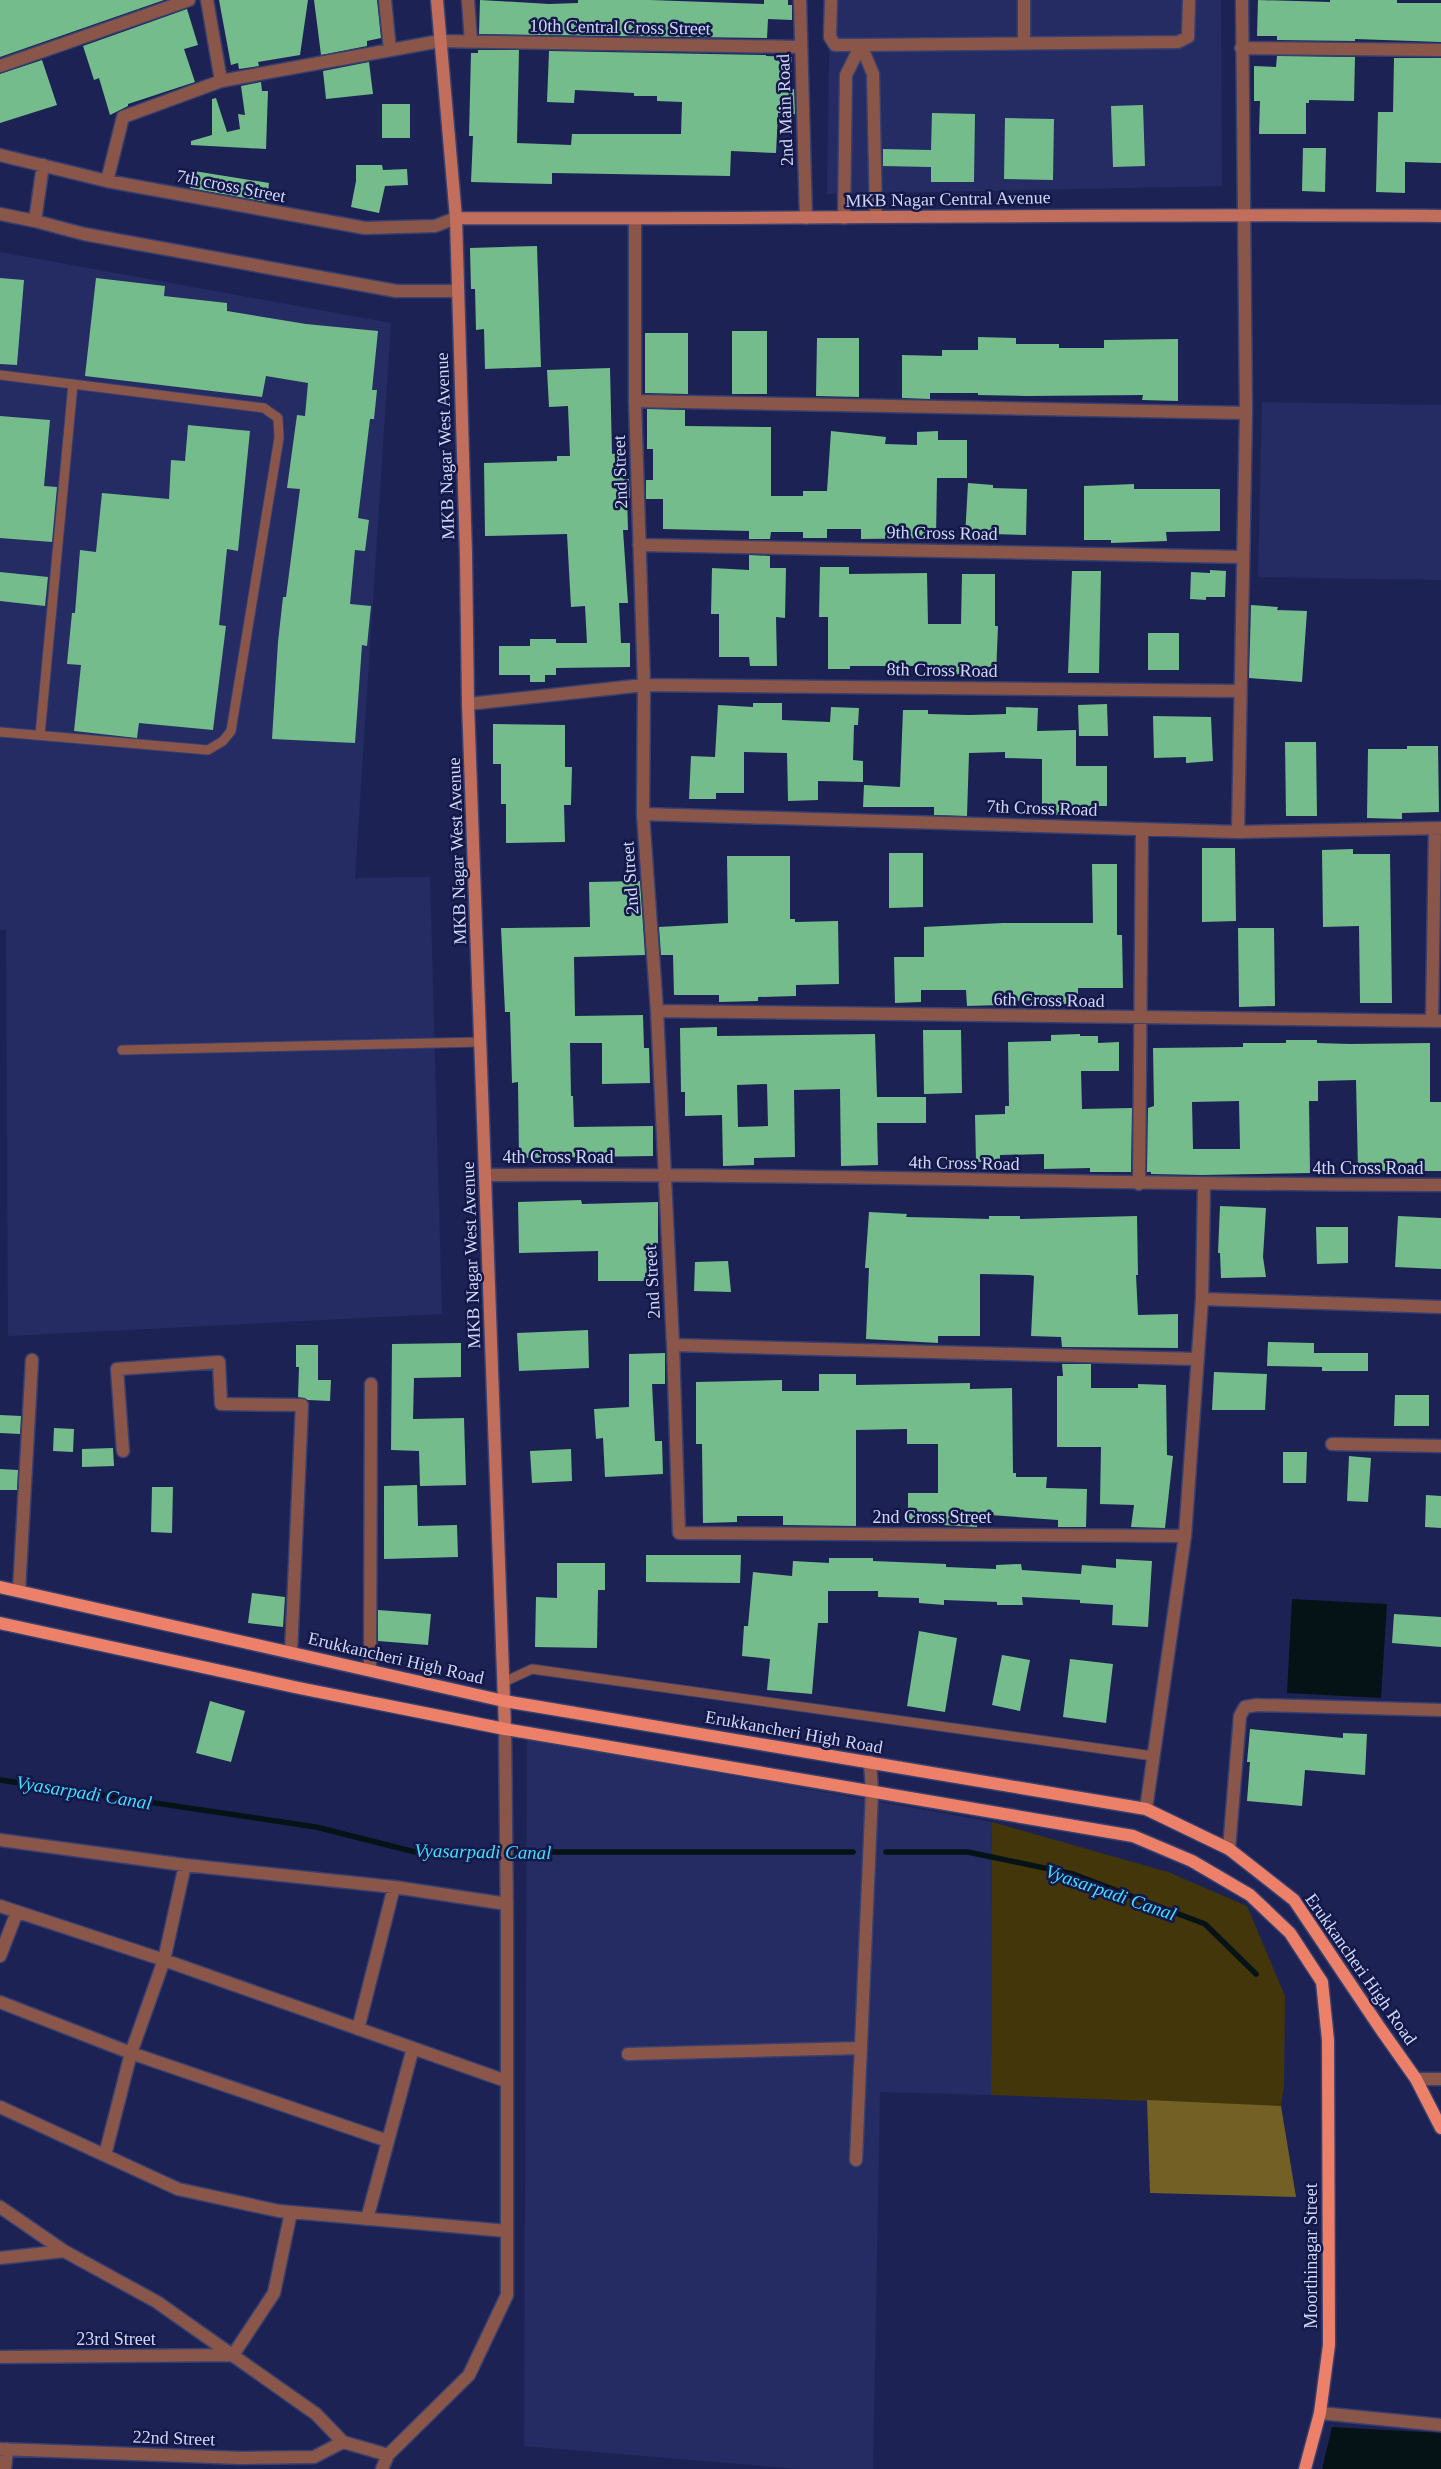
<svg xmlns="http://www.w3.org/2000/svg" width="1441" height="2469" viewBox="0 0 1441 2469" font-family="'Times New Roman',serif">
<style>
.built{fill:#242c63}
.green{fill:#42360a}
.forest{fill:#726024}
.water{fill:#061316}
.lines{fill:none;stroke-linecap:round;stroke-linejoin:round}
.stream{stroke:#061316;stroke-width:5.5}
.building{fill:#74bc8b;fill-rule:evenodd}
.service-casing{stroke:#39406e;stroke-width:11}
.minor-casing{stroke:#39406e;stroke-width:15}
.secondary-casing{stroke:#39406e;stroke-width:15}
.primary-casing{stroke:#39406e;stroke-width:15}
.service{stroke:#8b564a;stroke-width:9}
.minor{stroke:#8b564a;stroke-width:12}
.secondary{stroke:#c26e5c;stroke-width:12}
.primary{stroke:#ec8069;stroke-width:12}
.labels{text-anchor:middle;stroke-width:5;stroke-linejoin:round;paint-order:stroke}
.street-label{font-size:18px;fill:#d0d8f8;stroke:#131848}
.water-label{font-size:19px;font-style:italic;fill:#3edefc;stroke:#131848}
</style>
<rect width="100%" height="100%" fill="#1c2354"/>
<path class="built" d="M830,0H1221L1222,186L827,194Z
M0,252L391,323L355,878L430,877L442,1314L8,1336L6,930H0Z
M1262,402L1441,405V580L1258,577Z
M527,1739L992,1822L991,2095L880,2092L873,2469H799L524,2446Z"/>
<path class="green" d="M992,1822L1168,1872L1247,1906L1285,1996L1284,2085L1281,2106L991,2095Z"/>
<path class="forest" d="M1147,2100L1281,2106L1296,2197L1150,2193Z"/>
<path class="water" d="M1292,1599L1387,1604L1381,1698L1287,1693Z
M1332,2427L1441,2433V2469H1322Z"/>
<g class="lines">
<path class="stream" d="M0,1780L316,1827L415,1852H853
M886,1852H968L1073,1874L1205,1924L1256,1974"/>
</g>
<path class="building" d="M0,0H164L0,57Z
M219,0H308L300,55L258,62L259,66L239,69L238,63L231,65Z
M314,0H377L381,38L367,41V46L321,55Z
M480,0L549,4L578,3V0H650L764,4V0H788V5H792V20L768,19L767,38L479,34Z
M1258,0L1330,2V0H1397V3H1441V42L1355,39V41L1277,40V36H1257Z
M187,9L198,45L184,49L195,82L128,104V106L110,115L99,78L94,80L83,46Z
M478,50H519L517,143L571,145L572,134H681L682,102L657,101V96H634V93L575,90L574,103L547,102L549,51L766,55V56L792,57L791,89H794L795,114L778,113L776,153L731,151L730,176L552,173V184L471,182L473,136H469L471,53H478Z
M1277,56L1355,57L1354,101L1309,100V103H1306V134H1259L1260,101H1254V66L1276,67Z
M1394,58H1441V163L1405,162V193L1376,192L1378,112H1393Z
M42,60L57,105L0,123V74Z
M369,62L373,94L326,99L323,71Z
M261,82L262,91H268L266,149L191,145V141L212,135V99L216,98L227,132L240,129L238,114L245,115L241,86Z
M382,104H410V138H382Z
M1143,105L1145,166L1113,167L1111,106Z
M932,113L975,114L974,182H931V167L883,166V149L931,150Z
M1005,118L1054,119L1053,180L1004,179Z
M1303,148H1326L1325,192L1302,191Z
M356,165H382L383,170L407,169L408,185L385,186L379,213L351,207L356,181Z
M194,171L269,183L267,202L190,188Z
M537,246L541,367L485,369L484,329L476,330L475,289H471L470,248Z
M0,278L24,280L17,365L0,364Z
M96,278L165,286L164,296L227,303V311L306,324L378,331L372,390H377L374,419H370L358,518L369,520L365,551L355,550L350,604L371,606L367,646L362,645L355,743L272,739L278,642L283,597H286L300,489L287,488L297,415L305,416L308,383L266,376L262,397L85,376Z
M732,331H767V394H732Z
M645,333H688V394L645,393Z
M978,337L1016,338V344H1059V348H1104V340L1178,339V401L1142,400L1143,395L1027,396L978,395V393H930V399L902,398V355L942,356V350H978Z
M817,338H859V397L816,396Z
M610,368L612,454L622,453L623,479H629L630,498H627L628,530H623L628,603H619L621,643H630V667L556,668V675H545V682H530V675H499V646H530V639H556V643H587L585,606L571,607L567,534L485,536L484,463L557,461V456H570L568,406L549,407L547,370Z
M647,409L685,410V426L771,427V496H803V491H827L831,431L886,437L885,444L917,445V432L938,431V440H967V478H937L936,538L861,539V529H827V538H803V532H771L770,539H749V531L663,529V499H646V480H653V449H647Z
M0,416L50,420L44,486L57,487L52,542L0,538Z
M188,425L250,431L238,551L227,549L219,625L226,626L213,730L139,723L137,738L74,731L81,665L67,664L72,613H75L80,550L96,552L102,493L169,499L171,460L185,461Z
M968,483L993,485V488L1027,489L1026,535L991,534L990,538L965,537Z
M1134,484V489H1220V531L1166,532L1167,541L1111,543V540H1084V486Z
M749,555L770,556V568H786L785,618L776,617L777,666H750L749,657H719V614H711L712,568L749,570Z
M820,567H849V574L927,573L928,624H961L962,574H995V626H998L996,675L934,674V666H850V669H828V617H819Z
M1210,570L1226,571L1225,597H1206V600L1190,599L1191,572L1210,573Z
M1072,571H1101L1099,673H1068Z
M0,572L48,577L45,606L0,601Z
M1251,605L1278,607L1277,610L1307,611L1302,682L1249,678Z
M1148,633H1179V670H1148Z
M753,703H782V720L830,722L831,707L859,708L858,725H854L853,760L863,761V782L818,781V800L788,801L787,753L744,752V793H716V799H689L691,756L715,757L718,705L753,707Z
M1107,704L1108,736H1079L1078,705Z
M1006,707L1038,708L1037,731L1076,730V766H1107V806H1069L1068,815L1042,814V759L1005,758V752L969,753L967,816L934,815V807H863L864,785L900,787L903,710H928V714L969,715L1006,714Z
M1153,716L1211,717L1213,761L1186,763V757L1154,758Z
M493,724L565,725V767H572L571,805H564L565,842L506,843V804H501V764H493Z
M1285,742H1316L1317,816H1286Z
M1407,746H1438L1439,812L1402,813V819L1367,818L1368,749H1407Z
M1202,848H1235L1236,921L1202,922Z
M1353,849V854H1390L1392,1003H1360L1359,926L1323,927L1322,850Z
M889,853H923V907L889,908Z
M727,856H790V919H795V922L838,921L839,984L796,985V996L758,997V1001L719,1002V995H674L673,955H661L659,927L728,923Z
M1092,864H1117V935H1122L1123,988H1078V1004H1043V1000L1001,1001L1002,1005L967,1006L966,990H921V1002L895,1003L894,957H924V927L1003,923H1093Z
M640,881L645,955L574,957L575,1016L643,1015L644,1048H649L650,1083L602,1084V1043H570L571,1096H573L574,1127L653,1126V1156L519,1158L518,1082L512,1083L510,1012H505L501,928L590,927L589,882Z
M1238,928H1274L1275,1006L1239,1007Z
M717,1027V1036L875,1034L877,1097H926V1123H877L878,1165L841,1166L840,1089L794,1090L795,1157L754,1158V1165L723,1166L722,1115L685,1116V1092H681L680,1028ZM767,1084L768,1126L738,1127L737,1085Z
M923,1030H961L962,1093L924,1094Z
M1080,1034V1036H1098V1043L1119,1042V1071H1081L1082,1109L1132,1108L1131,1172H1090V1168L1044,1169V1154L1000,1155V1162H976L975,1115L1005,1114V1106H1009L1008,1042L1051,1041V1035Z
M1286,1040H1317V1043L1350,1044L1430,1043V1102H1441V1171H1358L1356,1080L1318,1081V1101H1309L1310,1173L1202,1175L1151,1174V1172H1147L1148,1108L1154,1106L1153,1048L1243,1047V1043H1286ZM1239,1101L1240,1149H1193L1192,1102Z
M581,1200L582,1204L658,1202V1245H648V1281H598V1251L519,1253L518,1202Z
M1220,1206L1266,1208L1263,1257L1266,1277L1221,1278L1220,1253H1218Z
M869,1212L907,1214L906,1217L952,1218L989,1219V1216H1020V1219L1137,1216L1138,1275H1136L1138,1315L1178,1314V1348L1062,1347L1061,1337L1031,1336L1034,1276L1030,1275L980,1274V1336H938V1343L866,1339L869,1268H865Z
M1398,1216L1441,1218V1269L1395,1267Z
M1316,1227H1348V1263L1317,1264Z
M728,1261L731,1292L694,1291L695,1262Z
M588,1330L589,1368L519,1371L517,1333Z
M1268,1342L1314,1343V1353H1368V1371H1322V1367L1267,1366Z
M461,1343V1377L414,1378L413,1419L464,1418L466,1485L420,1486L419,1451L391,1450L392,1344Z
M296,1345H318V1380H331L330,1401L308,1400L298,1397L299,1367H296Z
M665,1353V1384H652L655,1441H662L663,1474L605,1477L603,1438L596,1439L594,1409L629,1407V1354Z
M1062,1364H1091V1388H1138V1384L1166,1385L1167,1455L1173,1456L1165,1528L1131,1527L1134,1505L1100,1504L1101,1447H1057V1376H1063Z
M1214,1372L1267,1374L1265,1410H1212Z
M819,1374H856V1385L970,1383V1389L1012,1388L1013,1473H1016V1477H1047L1046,1488L1087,1489L1086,1527H1058V1520L977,1514V1527L908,1523V1493H938V1444H907V1429L856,1430V1526L783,1525V1516H737V1522L703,1523L702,1444H696V1382L782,1380V1391H819Z
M1395,1395H1429V1426H1394Z
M0,1415L21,1416L20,1434L0,1433Z
M54,1428L74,1429L73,1452L53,1451Z
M113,1448L114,1466L82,1467V1449Z
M571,1449L572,1481L532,1483L530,1451Z
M1283,1452H1307L1306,1483H1283Z
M1349,1456L1371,1458L1368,1502L1347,1501Z
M0,1469L18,1470L17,1490H0Z
M417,1485L418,1526L457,1525L458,1557L384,1559V1486Z
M152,1487H173L172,1533L151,1532Z
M1426,1495L1441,1496V1528L1425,1527Z
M646,1555H741L740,1583L646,1582Z
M829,1558H873V1561L946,1564V1567L996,1569V1565L1021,1564L1022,1570L1081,1574L1082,1565L1116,1568V1559L1152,1561L1148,1627L1112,1625L1113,1605L1080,1603V1600L1022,1597L1023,1605H997V1602L944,1600V1605L919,1603V1598L878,1597V1591H828V1623H818L812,1694L767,1690L770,1659L742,1656L744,1626H748L753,1572L792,1576L793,1561L829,1563Z
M557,1563H605V1590H598L597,1648L535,1647L536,1597L557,1598Z
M252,1593L285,1597L283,1627L248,1623Z
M378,1610L431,1614L428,1645L378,1641Z
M1394,1614L1441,1617V1647L1392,1643Z
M919,1631L957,1638L945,1712L907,1706Z
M1002,1655L1030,1660L1020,1711L992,1705Z
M1070,1659L1113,1664L1106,1723L1063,1717Z
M210,1701L245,1711L231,1762L196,1753Z
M1250,1729L1343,1738V1733L1367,1734L1365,1775L1305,1770L1302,1806L1247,1801L1250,1762H1247Z"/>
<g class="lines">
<defs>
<path id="service" d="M0,375L264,408L278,418L279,438L231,731L223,741L208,750L0,732
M40,735L73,384
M122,1050L481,1042
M504,1682L532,1669L1153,1756"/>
<path id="minor" d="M207,0L221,81
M385,0L390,50
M468,0L471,42
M800,0L806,218
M831,0L830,37L835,45H861L1178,42L1188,37L1189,0
M1024,0V42
M1241,48L1441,50
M0,66L189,0
M0,155L107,181L365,228L435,226L456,218
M43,165L35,221L84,234L396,291H458
M107,181L123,117L221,81L440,41L800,47
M0,214L35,221
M844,218L846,75L861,45L873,74L876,217
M635,219V401L644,685L643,814L657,1011L673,1345L679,1533L1185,1536
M635,401L1246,413
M639,545L1243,557
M468,704L644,685L1240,691
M643,814L1238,832L1441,828
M1238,832L1246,413L1242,0
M657,1011L1441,1021
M1432,1021L1435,829
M486,1175C804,1173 1122,1185 1441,1185
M1139,1184L1142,829
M1202,1299L1441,1307
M673,1345L1197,1359
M1332,1444L1441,1446
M123,1451L117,1369L219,1362L221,1404L302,1405L291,1653
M19,1591L32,1360
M370,1670L371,1384
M1146,1809L1185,1536L1202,1299L1204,1185
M0,1840L185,1865L394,1887L507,1904
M1229,1849L1240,1716L1245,1707L1257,1705L1441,1710
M0,1906L164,1960L506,2081
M0,1956L17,1912
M0,2002L131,2053L388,2141
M358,2029L394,1887
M628,2054L861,2048
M1416,2079H1441
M0,2107L178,2189L279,2211L507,2231
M105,2155L131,2053L164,1960L185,1865
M856,2160L872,1791L870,1762
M0,2207L64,2251L157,2302L316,2414L343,2442L388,2455L469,2375L507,2295V1924L505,1729
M367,2219L413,2048
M0,2258L64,2251
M0,2357L233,2355L274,2293L291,2212
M1320,2413L1441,2425
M0,2449L241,2458L314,2457L343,2442
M5,2469L7,2449
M382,2469L388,2455"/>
<path id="secondary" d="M437,0L456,218L466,555L468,704L505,1729
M456,218C784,220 1113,213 1441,216"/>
<path id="primary" d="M0,1587L504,1701L1146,1809L1229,1849L1294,1900L1380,2028L1416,2079L1441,2128
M0,1623L299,1688L505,1729L1133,1836L1192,1861L1250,1895L1290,1933L1322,1982L1328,2040L1329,2345L1320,2413L1305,2469"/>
</defs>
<use href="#service" class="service-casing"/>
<use href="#minor" class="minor-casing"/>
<use href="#secondary" class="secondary-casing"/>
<use href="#primary" class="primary-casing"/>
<use href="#service" class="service"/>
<use href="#minor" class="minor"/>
<use href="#secondary" class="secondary"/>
<use href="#primary" class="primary"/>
</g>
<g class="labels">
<g class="street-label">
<text transform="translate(620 27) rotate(1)" y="6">10th Central Cross Street</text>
<text transform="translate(785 110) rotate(-92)" y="6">2nd Main Road</text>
<text transform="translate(231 186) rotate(11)" y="6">7th cross Street</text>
<text transform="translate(948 199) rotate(-1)" y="6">MKB Nagar Central Avenue</text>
<text transform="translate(445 446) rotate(-92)" y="6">MKB Nagar West Avenue</text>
<text transform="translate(620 472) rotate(-92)" y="6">2nd Street</text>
<text transform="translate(942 533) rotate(1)" y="6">9th Cross Road</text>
<text transform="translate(942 670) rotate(1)" y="6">8th Cross Road</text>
<text transform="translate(1042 808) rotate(2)" y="6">7th Cross Road</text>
<text transform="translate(457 851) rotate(-92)" y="6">MKB Nagar West Avenue</text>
<text transform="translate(630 878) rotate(-94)" y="6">2nd Street</text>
<text transform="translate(1049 1000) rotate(1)" y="6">6th Cross Road</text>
<text x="558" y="1163">4th Cross Road</text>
<text transform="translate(964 1163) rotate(1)" y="6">4th Cross Road</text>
<text x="1368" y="1174">4th Cross Road</text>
<text transform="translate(471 1255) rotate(-92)" y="6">MKB Nagar West Avenue</text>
<text transform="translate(652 1282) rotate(-93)" y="6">2nd Street</text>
<text x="932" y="1523">2nd Cross Street</text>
<text transform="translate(396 1658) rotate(13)" y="6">Erukkancheri High Road</text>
<text transform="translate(794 1732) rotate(10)" y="6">Erukkancheri High Road</text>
<text transform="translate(1361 1969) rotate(55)" y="6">Erukkancheri High Road</text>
<text transform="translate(1311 2256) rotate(-90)" y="6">Moorthinagar Street</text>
<text x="116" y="2345">23rd Street</text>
<text transform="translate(174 2438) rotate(2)" y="6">22nd Street</text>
</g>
<g class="water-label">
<text transform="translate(84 1792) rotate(9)" y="7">Vyasarpadi Canal</text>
<text transform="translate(483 1851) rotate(1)" y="7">Vyasarpadi Canal</text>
<text transform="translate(1111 1892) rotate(19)" y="7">Vyasarpadi Canal</text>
</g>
</g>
</svg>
